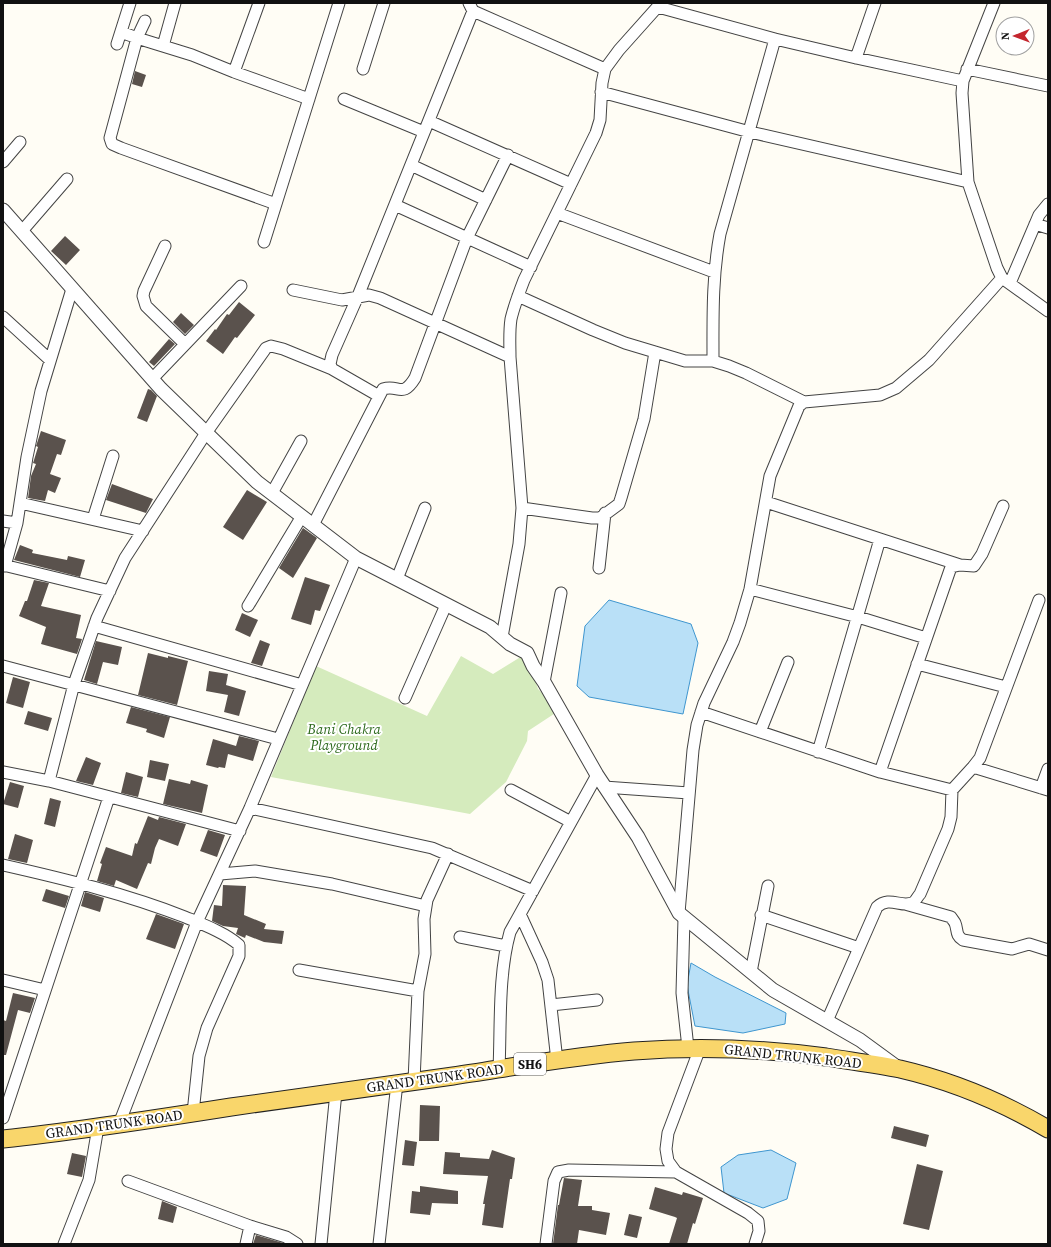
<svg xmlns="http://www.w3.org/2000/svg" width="1051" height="1247" viewBox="0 0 1051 1247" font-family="'Source Serif 4',serif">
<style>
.green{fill:#d5ebbd}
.water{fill:#b9e0f7;stroke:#3f96cf}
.building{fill:#5a524d}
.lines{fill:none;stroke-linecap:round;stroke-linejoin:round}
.minor-casing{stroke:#444;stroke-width:13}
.tertiary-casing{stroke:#444;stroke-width:15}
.primary-casing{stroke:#222;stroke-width:19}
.minor{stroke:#fff;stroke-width:11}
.tertiary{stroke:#fff;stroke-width:13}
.primary{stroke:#f9d66b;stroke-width:17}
.labels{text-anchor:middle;stroke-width:4;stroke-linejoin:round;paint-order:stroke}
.shield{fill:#fff;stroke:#585858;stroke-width:1}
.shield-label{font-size:13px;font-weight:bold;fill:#111}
.park-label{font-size:14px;font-style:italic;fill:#2f6b1f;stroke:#fff}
.street-label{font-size:14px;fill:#111;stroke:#fff}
</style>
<rect width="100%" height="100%" fill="#fffdf5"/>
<path class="green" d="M527,653L538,689L560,710L528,731L527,741L506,782L470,814L271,777L316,666L427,716L461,656L493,674Z"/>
<path class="water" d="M609,600L691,624L698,643L683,714L589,697L577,686L585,626Z
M691,963L715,977L786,1013L785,1024L743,1033L695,1026L687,985Z
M771,1150L796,1163L787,1199L763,1208L724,1193L721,1167L738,1155Z"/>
<path class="building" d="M135,71L146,75L142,87L132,84Z
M65,236L80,250L66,265L51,251Z
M239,302L255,315L237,338L235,337L223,354L206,341L215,329L216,330L227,314L229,315Z
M181,313L194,325L185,334L173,322Z
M169,339L175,344L154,366L149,362Z
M148,389L151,390L157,396L147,422L137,418Z
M41,431L66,440L61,455L57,454L50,474L61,478L55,493L48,490L45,501L28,498L31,476L36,464L33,463L34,460L38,447L36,446Z
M112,484L153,499L146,513L106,500Z
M247,490L267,502L243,540L223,527Z
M303,528L317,538L293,578L279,568Z
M20,545L33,550L32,553L67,560L68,556L85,560L80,577L14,560Z
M305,577L330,585L320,611L315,610L311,625L291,619Z
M34,580L49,583L41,606L81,615L76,638L82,639L77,654L41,644L46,627L19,616L25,601H27Z
M242,613L258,620L250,637L235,630Z
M260,640L270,644L262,666L251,663Z
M96,641L122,647L118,665L103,662L97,684L84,680Z
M148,653L168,658V656L188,661L177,705L138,695Z
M209,671L228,674L226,685L246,691L239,716L224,712L228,695L206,691Z
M13,677L30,682L23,708L6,703Z
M131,707L170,717L164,738L146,732L147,729L126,723Z
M28,711L52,718L48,731L24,724Z
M239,736L259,741L253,761L228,754L225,768L219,767L218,768L206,765L213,739L236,746Z
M86,757L101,763L93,785L76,781Z
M150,760L169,764L165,781L147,777Z
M126,772L143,777L138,797L121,793Z
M169,779L190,784L191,780L208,785L202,813L163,804Z
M10,782L24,786L18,808L3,804Z
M50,798L61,801L55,827L44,824Z
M148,816L158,820L159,817L186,824L178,846L159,839L155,848L151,864L148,863L137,889L116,880L114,886L97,881L102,864L100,863L106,847L132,856L135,843L137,844Z
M208,830L225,835L217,857L200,851Z
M15,834L33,840L27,863L8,859Z
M223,885L246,886L244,915L266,924L264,929L284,931L282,944L264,942L246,935L245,938L236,934L238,928L223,926L212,921L214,905L222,906Z
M46,889L69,896L65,908L42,901Z
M85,892L104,898L100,912L81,906Z
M156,914L184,924L175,949L146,939Z
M13,993L35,998L30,1013L18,1010L6,1055H3V1020L6,1021Z
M420,1105L440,1106L439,1141H419Z
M894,1126L929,1135L926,1147L891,1138Z
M405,1140L417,1142L414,1166L402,1165Z
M492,1150L515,1158L512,1179H510L503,1228L482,1225L485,1204H483L488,1176L443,1174L445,1152L460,1153V1157L489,1159Z
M72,1153L86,1156L82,1177L67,1174Z
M917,1164L943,1171L929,1230L903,1224Z
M564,1178L582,1180L578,1206H592V1210L610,1213L606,1235L579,1230L577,1244H553L558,1205H559Z
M420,1186L458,1191V1204L432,1203L430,1215L410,1213L412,1191L420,1192Z
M655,1187L682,1195L683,1192L703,1198L695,1224L693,1223L687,1244H669L677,1218L675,1217L649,1209Z
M162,1201L177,1207L173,1223L158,1219Z
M629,1214L642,1217L637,1238L624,1235Z
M256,1235L283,1243V1244H253Z"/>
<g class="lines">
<defs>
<path id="minor" d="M469,3L473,11L605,69
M994,3L963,81L962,93L968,182L997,268L1002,278L1048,311
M658,7L775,39L856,58L963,81
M145,21L137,38L110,138L112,144L121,148L276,204
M121,32L137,38L192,55L234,72L309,99
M117,44L130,3
M163,46L175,3
M856,58L875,3
M363,69L384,3
M967,69L1048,86
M234,72L259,3
M601,92L750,132L968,182
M344,99L424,132
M429,121L571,184
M3,162L20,142
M411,165L486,200
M395,205L531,267
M557,213L714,272
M1035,224L1048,228
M22,231L67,179
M264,242L339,3
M165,246L144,291L143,296L146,306L185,344
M1010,283L1039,215L1048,204
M293,290L342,300L369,295L380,298L510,357
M518,296L593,330L625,343L685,361H713L729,366L746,373L804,402
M3,317L50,360
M713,361C713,318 712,277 720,234L775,39
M152,379L241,286
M379,396L332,369L330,364L332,355L358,296L473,11
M272,493L301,441
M766,502L960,565
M20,503L143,531
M522,508L592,518H600L619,504L621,498L644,419L655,352
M93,519L113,456
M3,521L17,523
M313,525L383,389C399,384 402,399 415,378L467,238L508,155
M3,565L110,591
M5,566L17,523L27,457L41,391L72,289
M599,568L605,513
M397,579L425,508
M750,589L858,617L926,638
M248,606L302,516
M94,626L302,685
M502,637L519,544L522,508L510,357C510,345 509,332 511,319C514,306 519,293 524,280L596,133L600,120L602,83L605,69L619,50L661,3
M917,664L1006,687
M3,666L278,739
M544,682L561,593
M405,698L446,605
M701,712L880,772L952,790L973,767L980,758L1039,600
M760,732L788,662
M818,752L880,539
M973,767L1048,790
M3,772L49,781L240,831
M880,772L951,567L960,565L974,566L982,554L1003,506
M49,781L74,684L97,618L125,558L206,433L266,348L271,346L283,349L332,369
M604,787L689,793
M1041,788L1048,769
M511,790L571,822
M250,808L432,848L533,891
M3,865C65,879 126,894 185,917C202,924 226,933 239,945V956L207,1028L199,1056L193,1113
M220,874L255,871L332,884L426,906
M905,904L951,917C952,919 954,921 955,923C958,930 955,935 963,940L1012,949L1029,944L1048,950
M679,913L693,750L697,725L704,703L733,642L740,623L750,589L770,476L799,406L804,402L880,395L896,388L929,360L1002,278
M520,914L542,962L548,980L557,1061
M761,915L859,948
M684,918L682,993L688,1048
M460,937L506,946
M299,970L418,991
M751,972L768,886
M3,980L45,990
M551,1005L597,1000
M827,1021L877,907C890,895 902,909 914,902C916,900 918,896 920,894L948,829L951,817L952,790
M700,1048L668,1133L666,1149L668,1161L676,1172L748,1213L758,1221L759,1231L755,1244
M499,1069C501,1025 498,975 510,932L597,775
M414,1081L418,991L425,954L424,919L427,900L448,854
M3,1118L109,797
M119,1124L197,922L250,808L356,558
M128,1181L250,1226L286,1237L297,1244
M64,1244L89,1180L98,1127
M246,1244L250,1226
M321,1244L336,1092
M379,1244L397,1083
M546,1244L554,1181L558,1172L569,1170L676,1172"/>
<path id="tertiary" d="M3,210L161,389L257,482L356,558L490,627L510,644L527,653L533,666L544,682L597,775L638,837L679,913L773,990L860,1040L897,1067"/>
<path id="primary" d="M3,1139C79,1131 155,1119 231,1107C305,1096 379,1086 453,1076C513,1067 573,1056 634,1051C700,1046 759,1048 826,1057C850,1061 875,1064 900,1069C952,1081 1002,1102 1048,1129"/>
</defs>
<use href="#minor" class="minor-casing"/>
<use href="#tertiary" class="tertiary-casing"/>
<use href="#primary" class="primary-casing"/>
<use href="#minor" class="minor"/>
<use href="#tertiary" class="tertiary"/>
<use href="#primary" class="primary"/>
</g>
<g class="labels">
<rect class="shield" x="514" y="1053" width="32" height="22" rx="3"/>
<g class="shield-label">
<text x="530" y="1069">SH6</text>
</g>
<g class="park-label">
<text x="344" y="734">Bani Chakra<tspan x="344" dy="16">Playground</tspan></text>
</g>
<g class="street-label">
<text transform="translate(793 1056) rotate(6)" y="5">GRAND TRUNK ROAD</text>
<text transform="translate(435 1078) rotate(-8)" y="5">GRAND TRUNK ROAD</text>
<text transform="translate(114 1124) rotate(-8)" y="5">GRAND TRUNK ROAD</text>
</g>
</g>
<rect width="1051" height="1247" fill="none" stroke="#111111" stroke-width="8"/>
<g transform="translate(1015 36) rotate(269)"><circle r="19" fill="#ffffff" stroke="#a0a0a0"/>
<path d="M0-3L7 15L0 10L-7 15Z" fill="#c4262e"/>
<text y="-6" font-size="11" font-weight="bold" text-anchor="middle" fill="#111111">N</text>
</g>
</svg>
